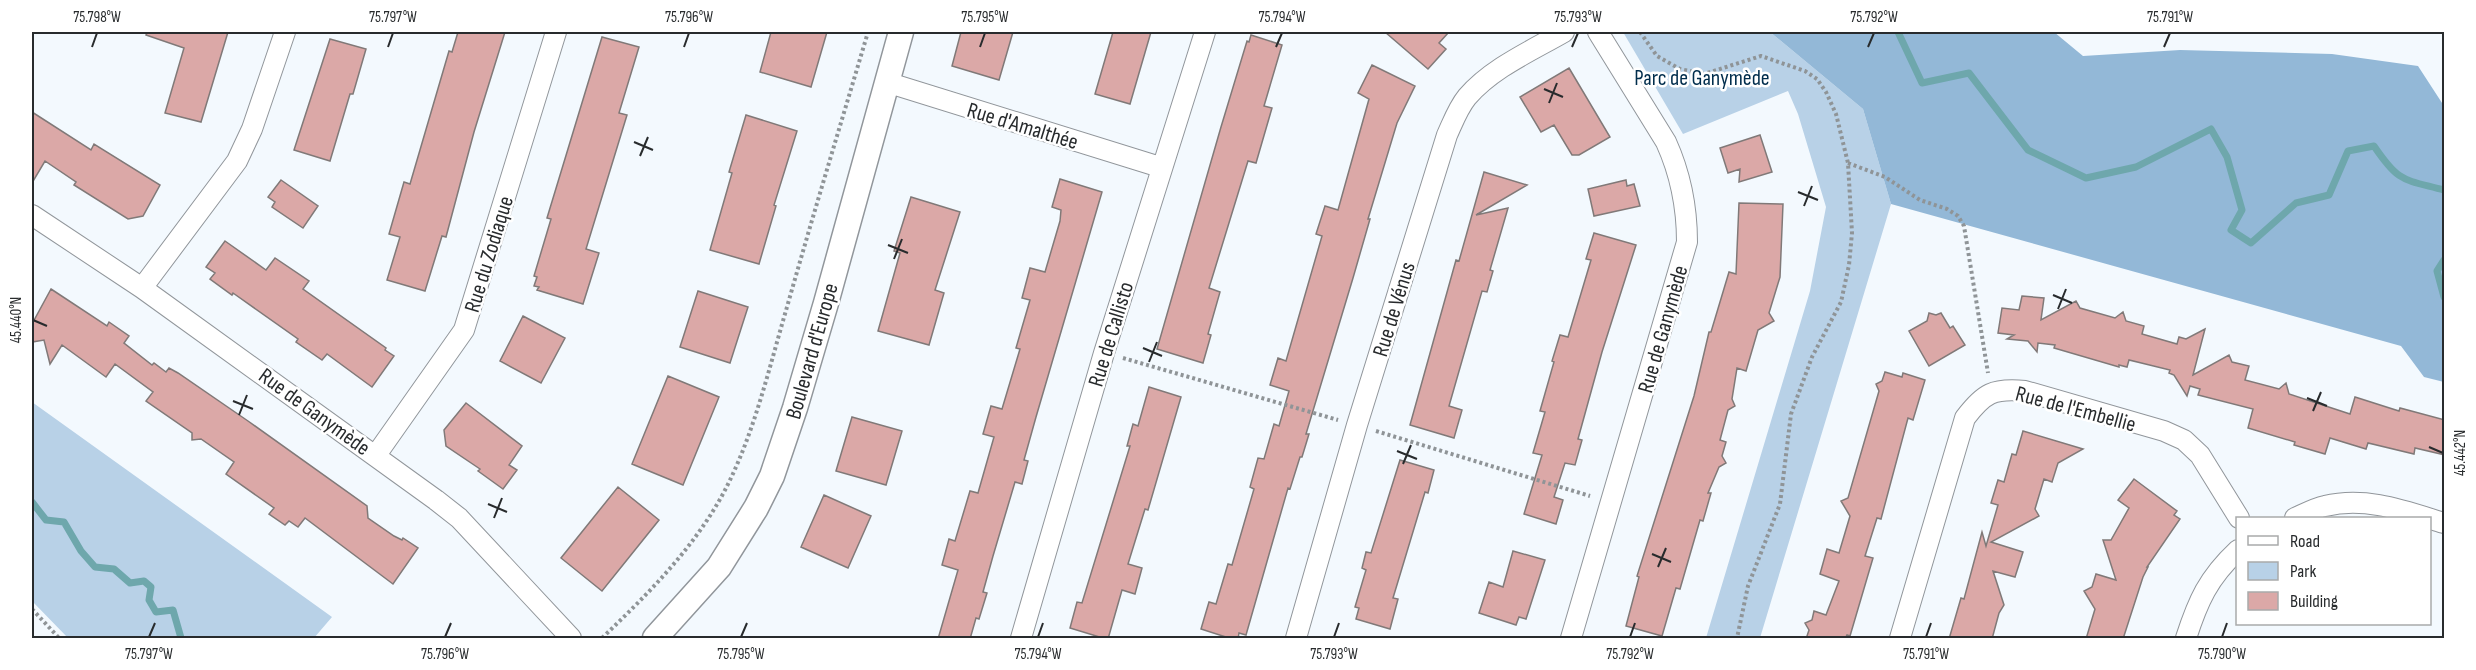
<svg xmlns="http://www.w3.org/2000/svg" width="2476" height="670" viewBox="0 0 2476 670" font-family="'Sofia Sans Condensed',sans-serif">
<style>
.green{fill:#b8d1e7}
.forest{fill:#93b8d7}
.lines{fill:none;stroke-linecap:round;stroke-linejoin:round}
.stream{stroke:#6ea7ac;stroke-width:7}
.building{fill:#dba8a7;stroke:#807978;stroke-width:1.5}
.minor-casing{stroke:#91969b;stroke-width:22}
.tertiary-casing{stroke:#91969b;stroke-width:27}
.path{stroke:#8f9497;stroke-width:4;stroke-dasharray:3 3;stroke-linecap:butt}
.minor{stroke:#fff;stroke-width:20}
.tertiary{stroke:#fff;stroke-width:24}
.ticks{fill:none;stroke:#282b2d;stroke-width:2}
.labels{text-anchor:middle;stroke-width:5;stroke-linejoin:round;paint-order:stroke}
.park-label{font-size:22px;fill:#002d4c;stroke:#fff}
.street-label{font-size:22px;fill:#282b2d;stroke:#fff}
.neatline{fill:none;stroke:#282b2d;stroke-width:2}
.ticks-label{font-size:15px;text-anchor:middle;fill:#282b2d}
</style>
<rect width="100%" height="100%" fill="#f3f9fe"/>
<path class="green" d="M1623,32H1770L1863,109L1891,204L1760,638H1706L1810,291L1826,207L1798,114L1788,91L1683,134Z
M32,402L332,617L314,638H68L32,601Z"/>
<path class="forest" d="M1770,32H2054L2083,56L2180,50L2332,54L2418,66L2444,106V382L2424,377L2401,346L1891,204L1863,109Z"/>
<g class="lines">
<path class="stream" d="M1898,32L1922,83L1969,73L2028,150L2086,178L2136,167L2211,129L2227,157L2242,210L2231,230L2251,243L2296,203L2329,195L2348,151L2374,146C2399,183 2403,179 2444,190
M2444,260L2437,271L2444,297
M32,502L46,520L64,522L81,551L95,567L114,569L130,583L144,581L151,587L149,600L156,612L173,610L181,638"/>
</g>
<path class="building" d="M147,32H228L201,122L165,113L184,48L146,35Z
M458,32H505L474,132L446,237L442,236L425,291L387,280L400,237L389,234L404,182L410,184L449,51L452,52Z
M771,32H827L811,87L760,72Z
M961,32H1013L999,80L952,66Z
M1113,32H1151L1130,104L1095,94Z
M1385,32H1449L1439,43L1446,49L1428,69Z
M1251,35L1282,45L1264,106L1272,108L1256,163L1248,161L1209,288L1220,292L1208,334L1211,335L1203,363L1157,349L1221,127L1247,41L1249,42Z
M602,37L639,47L619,113L627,115L586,249L599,253L583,304L537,290L539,287L534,286L537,277L534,276L551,219L547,218Z
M330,39L366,49L353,94H350L330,161L294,150Z
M1372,65L1415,86L1397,123L1368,219H1370L1353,278L1306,434H1309L1302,457H1300L1290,489L1288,488L1246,635L1239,633L1238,639H1232L1201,629L1209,602L1216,604L1228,564L1232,565L1254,489L1250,487L1258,458L1264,459L1274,424L1279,426L1289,391L1270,385L1278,358L1286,361L1322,236L1316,234L1325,206L1338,210L1369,99L1358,93Z
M1569,68L1610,137L1579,155H1572L1554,125L1541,132L1520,97Z
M32,112L91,150L94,144L160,185L143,216L128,219L74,185L76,182L45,161L32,183Z
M746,115L797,131L774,205L776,206L759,264L710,250L732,173L729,172Z
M1760,135L1772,172L1739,182L1740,169L1728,173L1720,148Z
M1484,172L1527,185L1476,215L1508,208L1490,270L1493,271L1487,292L1482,291L1449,406L1462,410L1454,438L1410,425L1456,260L1459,261Z
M1060,179L1102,192L1036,417L1024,460L1028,461L1022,484L1015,482L993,556L983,592L987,593L979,619L976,618L970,639H938L958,570L942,565L949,539L955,541L970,491L978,493L994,437L983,434L991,406L1002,409L1020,349L1016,348L1030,300L1022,298L1030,268L1045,272L1060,221L1061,210L1052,207Z
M281,180L318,206L303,228L272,207L275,202L268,197Z
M1626,180L1627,186L1634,184L1640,206L1594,216L1588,189Z
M911,197L960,212L935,290L944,293L929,345L878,331L900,253L894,251Z
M1739,203L1783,204L1780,277L1769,313L1774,321L1758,330L1746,371L1737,368L1732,399L1735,406L1728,410L1720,440L1726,442L1722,456L1726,463L1719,467L1708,493H1711L1703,521L1700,520L1680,589L1676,588L1662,636L1626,626L1639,577L1637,576L1694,396L1709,332H1711L1729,272L1736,274Z
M1594,233L1636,245L1602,352L1578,439L1582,440L1575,465L1565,463L1554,497L1563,500L1556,524L1524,514L1542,455L1533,453L1545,412L1540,411L1554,362L1552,361L1560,335L1568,337L1591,260L1586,259Z
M225,241L266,270L275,258L309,281L303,289L386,348L385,350L394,356L372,387L327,354L322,360L296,342L298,339L233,293L232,295L210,279L215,273L206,267Z
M51,289L107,326L109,322L129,336L124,343L152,365L154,363L166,372L169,368L178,373L248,421L367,506L368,518L394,536L402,540L403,538L418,548L393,584L305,518L298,527L289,521L285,525L269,514L274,508L226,474L234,462L201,439L192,440V433L146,401L153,392L115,364L106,377L62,345L50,364L44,340L32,342V324Z
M698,291L748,307L730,363L680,347Z
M2022,296L2044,298L2041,320L2076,301L2080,308L2115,318L2123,312L2126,321L2144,326L2142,334L2177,344L2179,337L2186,339L2205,329L2193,375L2229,355L2232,362L2249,366L2245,380L2279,389L2286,383L2289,394L2350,414L2355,397L2399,411L2400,408L2445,420V455L2415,448L2414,454L2368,443L2366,449L2330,438L2325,454L2294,445L2295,442L2248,428L2253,409L2198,395L2200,389L2190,386L2187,396L2174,375L2169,373L2170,370L2129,360L2127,367L2119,365V367L2054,348L2055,345L2038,343L2037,352L2028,341L2007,339L2014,335L1998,333L2002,308L2019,310Z
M1929,313L1936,315L1941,313L1950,328L1953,326L1965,345L1929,366L1909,331L1927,321Z
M523,316L565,338L541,383L500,361Z
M1885,372L1902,377L1903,373L1925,380L1913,420L1908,418L1881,519L1877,518L1865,556L1873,558L1850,636L1847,635L1845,639H1806L1809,630L1805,623L1812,620L1814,611L1826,615L1839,581L1820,574L1827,549L1839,553L1850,516L1841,501L1848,498L1879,391L1876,384L1882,381Z
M668,376L719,397L683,485L632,464Z
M1149,387L1181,397L1148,510L1145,509L1128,564L1142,568L1135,594L1122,590L1108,639H1106L1070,628L1077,602L1082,603L1130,446H1127L1133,424L1138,426Z
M466,403L522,446L509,465L517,470L503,489L478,471L480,469L446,446L444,430Z
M852,417L902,431L886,485L836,471Z
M2023,431L2083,449L2058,463L2052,482L2044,479L2035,509L2039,516L1991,542L2023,552L2015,577L1993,571L2004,605L1999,613L1992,639H1949L1961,598L1964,599L1982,532L1986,546L1998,505L1991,503L1998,480L2004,482L2012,454L2016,455Z
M1400,460L1434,470L1428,493L1425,492L1393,598L1398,599L1390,629L1356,619L1359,608L1355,607L1366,570L1362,568L1366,552L1371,553Z
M2134,479L2177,511L2174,515L2180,519L2147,567H2148L2143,577L2123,639H2086L2095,609L2084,591L2092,587L2096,574L2116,580L2103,540H2111L2129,508L2118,500Z
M618,487L659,520L602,591L561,558Z
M824,495L871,516L848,568L801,547Z
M1513,551L1545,560L1526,619L1519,617L1516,625L1479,613L1489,582L1503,587Z"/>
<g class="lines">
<defs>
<path id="minor" d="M886,82L1160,167
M32,215L142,288L436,500L459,518L571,638
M142,288L237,161L252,129L285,32
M376,455L464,330L556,32
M2295,518C2304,514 2315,508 2325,506C2366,496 2405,511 2444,523
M1021,638L1104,353L1205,32
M1296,638L1357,425L1447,135C1453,122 1458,108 1467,97C1492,68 1531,51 1564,32
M1571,638L1687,242C1687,206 1681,175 1666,142L1598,32
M1900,638L1965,418C1984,393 1993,388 2025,391L2164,431L2184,440L2200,455L2239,518
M2186,638C2198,601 2208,578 2238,550"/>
<path id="tertiary" d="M655,638L719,567L756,508L772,476L795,408L826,303L901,32"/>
</defs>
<use href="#minor" class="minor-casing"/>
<use href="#tertiary" class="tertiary-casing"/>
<path class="path" d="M1640,32L1657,56L1680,69L1704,74L1761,56L1805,71L1817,79L1826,92L1836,114L1848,163L1852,233L1849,265L1841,302L1812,357L1791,414L1780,504L1748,586L1737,638
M1848,163L1885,177L1920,200L1947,209L1958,216L1964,226L1988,373
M1123,358L1338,420
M1376,431L1590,496
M32,609L59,638
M602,638C648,594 694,548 724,492C754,435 769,368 787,307C813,215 841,123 868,32"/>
<use href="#minor" class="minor"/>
<use href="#tertiary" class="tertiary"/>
</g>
<path class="ticks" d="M92,47L97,33M388,47L393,33M684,47L689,33M980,47L985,33M1276,47L1282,33M1572,47L1578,33M1868,47L1874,33M2164,47L2170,33M1544,89L1563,97M1549,103L1557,83M634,142L653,150M640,156L648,137M1798,192L1818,200M1804,206L1812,186M888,245L908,253M894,259L902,239M2053,295L2072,303M2058,309L2066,289M33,320L47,326M1143,348L1162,356M1149,362L1157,342M2307,398L2327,406M233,401L253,409M2313,411L2321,392M239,415L247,395M2429,447L2443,453M1397,451L1417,459M1403,464L1411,445M488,504L507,512M494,518L502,498M1652,554L1671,562M1658,567L1666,548M149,637L155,623M445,637L451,623M741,637L747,623M1038,637L1043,623M1334,637L1339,623M1630,637L1635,623M1926,637L1931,623M2222,637L2227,623"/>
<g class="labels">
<g class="park-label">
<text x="1702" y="85">Parc de Ganymède</text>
</g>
<g class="street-label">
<text transform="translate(1023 125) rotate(17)" y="8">Rue d'Amalthée</text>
<text transform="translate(488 254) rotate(-73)" y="8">Rue du Zodiaque</text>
<text transform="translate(1393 309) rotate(-73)" y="8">Rue de Vénus</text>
<text transform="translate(1662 329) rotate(-74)" y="8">Rue de Ganymède</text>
<text transform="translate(1110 334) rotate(-73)" y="8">Rue de Callisto</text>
<text transform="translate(811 351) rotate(-74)" y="8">Boulevard d'Europe</text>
<text transform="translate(2076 408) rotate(15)" y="8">Rue de l'Embellie</text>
<text transform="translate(315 411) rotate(36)" y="8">Rue de Ganymède</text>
</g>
</g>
<rect width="2476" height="670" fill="none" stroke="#ffffff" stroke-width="66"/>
<rect x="2236" y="517" width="195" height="108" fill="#ffffff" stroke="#a9aaab" stroke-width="1.5"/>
<rect x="2248" y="536" width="30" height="9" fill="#ffffff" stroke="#a9aaab" stroke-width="1.5"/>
<text x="2290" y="547" font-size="18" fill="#282b2d">Road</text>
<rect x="2248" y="562" width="30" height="18" fill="#b8d1e7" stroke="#a9aaab" stroke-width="1.5"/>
<text x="2290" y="577" font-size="18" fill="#282b2d">Park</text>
<rect x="2248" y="592" width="30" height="18" fill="#dba8a7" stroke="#a9aaab" stroke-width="1.5"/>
<text x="2290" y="607" font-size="18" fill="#282b2d">Building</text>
<rect x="33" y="33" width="2410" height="604" class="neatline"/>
<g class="ticks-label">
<text x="97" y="22">75.798°W</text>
<text x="393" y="22">75.797°W</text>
<text x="689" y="22">75.796°W</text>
<text x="985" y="22">75.795°W</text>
<text x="1282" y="22">75.794°W</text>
<text x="1578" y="22">75.793°W</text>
<text x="1874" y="22">75.792°W</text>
<text x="2170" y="22">75.791°W</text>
<text transform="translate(16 320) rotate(-90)" y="5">45.440°N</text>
<text transform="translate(2460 453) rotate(-90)" y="5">45.442°N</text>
<text x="149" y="659">75.797°W</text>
<text x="445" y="659">75.796°W</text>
<text x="741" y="659">75.795°W</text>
<text x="1038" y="659">75.794°W</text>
<text x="1334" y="659">75.793°W</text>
<text x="1630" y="659">75.792°W</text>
<text x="1926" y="659">75.791°W</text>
<text x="2222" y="659">75.790°W</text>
</g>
</svg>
